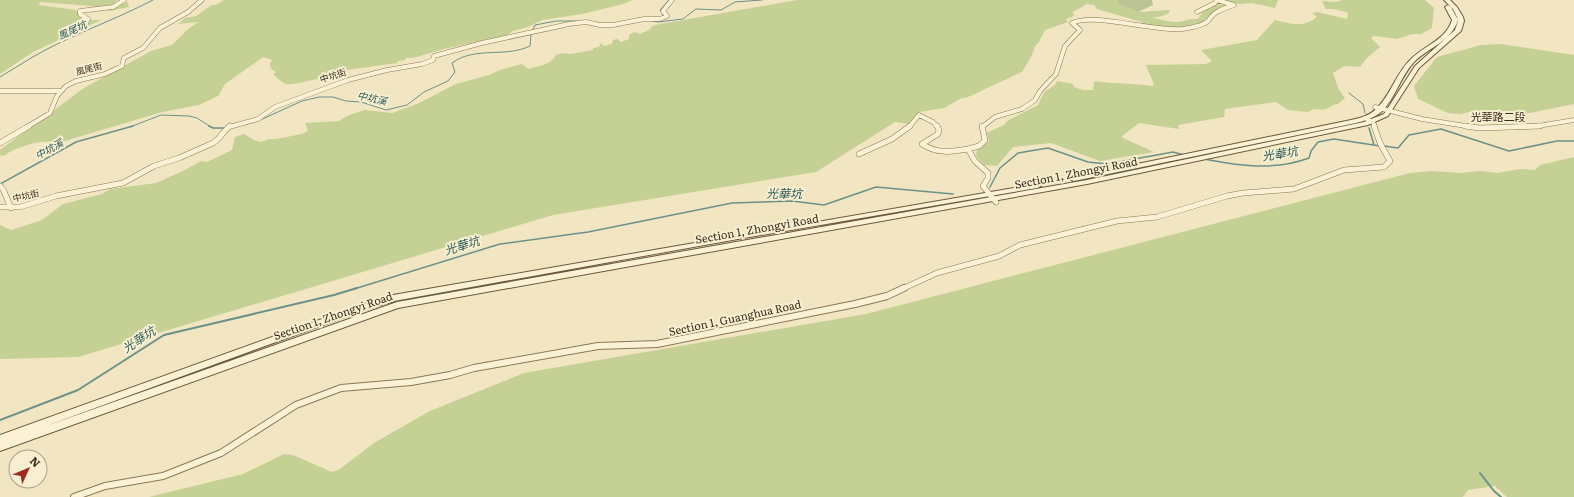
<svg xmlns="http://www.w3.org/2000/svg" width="1574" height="497" viewBox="0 0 1574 497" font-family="Literata,'Noto Sans TC',serif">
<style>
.green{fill:#c5d094}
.cemetery{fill:#bbc494}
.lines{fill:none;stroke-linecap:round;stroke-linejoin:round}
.stream-far2{stroke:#6a928b;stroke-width:1}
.stream-far1{stroke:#6a928b;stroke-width:1.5}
.stream{stroke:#6a928b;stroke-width:2}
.street-far2-casing{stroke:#8c7757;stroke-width:5}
.street-far1-casing{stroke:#8c7757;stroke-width:6}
.street-casing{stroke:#8c7757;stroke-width:8}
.secondary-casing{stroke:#6d573a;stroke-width:2}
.street-far2{stroke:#fbf2d5;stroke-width:4}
.street-far1{stroke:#fbf2d5;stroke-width:5}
.street{stroke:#fbf2d5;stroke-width:6}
.secondary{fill:#fbf2d5;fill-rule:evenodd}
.labels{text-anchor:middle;stroke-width:4;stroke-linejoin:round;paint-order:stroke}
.far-street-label{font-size:9px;fill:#3a2d1d;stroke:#f8efd1}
.far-water-label{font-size:10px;font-style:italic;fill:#2b5b5b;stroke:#f8efd1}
.street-label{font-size:11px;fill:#3a2d1d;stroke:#f8efd1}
.water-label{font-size:12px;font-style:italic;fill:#2b5b5b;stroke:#f8efd1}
</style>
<rect width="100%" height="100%" fill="#f1e6c1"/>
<path class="green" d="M0,0H117L113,5L128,2L129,7L110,11L91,6L40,2L39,5L76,10L83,20H101L33,52L0,74Z
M224,0H633L623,4L582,14L542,20L528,27L513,31L507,35L444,49L413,58H406L405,60L398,61L397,63L340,71L337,75C327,76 292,86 286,84C281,82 277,77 273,74L276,72L271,69L270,64L272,60L263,57L225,84L218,96L199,105L162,112L48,146L50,143C40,138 12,150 3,156L0,155V150L84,88L151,51L172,45L187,30L198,22L178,24L185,18L196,16L212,5H216Z
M797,0H1117L1118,4L1138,12L1170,10L1169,13L1162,16L1152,18C1160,19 1168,22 1176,22C1184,22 1190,18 1198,19C1205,6 1218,2 1230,6L1216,10L1202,23L1191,27H1154L1141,25L1142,22L1097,9L1094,5L1087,4L1073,12L1074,16L1066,19L1068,22L1045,30L1039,42L1035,46L1032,55L1022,72L968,97L962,98L944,108L919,112L909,124L895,122L816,172L553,215L78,357L0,359V225L11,230L42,220L63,204L102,194L110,189L156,183L183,171L201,161L207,162L232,150L235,137L244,134L254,140L261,142L269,139H276L302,134L308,131L305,123L339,121L347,116L365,110L392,113L417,104L456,84L489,75L500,70L522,64L528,69C538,66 551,65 556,55L562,53L571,54L593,50V48L599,47L601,43L604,46L612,44L613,40L617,39L621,42L629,39V35L634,32L640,34L651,29V27L655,25Z
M1223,0H1278L1275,8L1252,3L1239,4Z
M1343,0H1425L1434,8L1432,28L1421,34H1413L1397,39L1374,36L1371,38L1380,47L1366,59L1360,67L1344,66L1333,73L1339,90L1345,98L1338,104C1333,104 1331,107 1326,109C1318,111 1318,106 1308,112L1288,110L1276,102L1225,109L1224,117L1178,125L1179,129L1139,123L1121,137L1154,152L1100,161L1051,143L1013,147L997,166L984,165L977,157L976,153L980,147L989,141L987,133L1004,125L1007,121L1038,105L1044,92L1055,85L1057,81L1073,84L1074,87L1083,90H1093L1094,81C1114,84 1133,83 1152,86L1154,85C1152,78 1148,72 1146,65L1206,64L1212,61L1201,50L1257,40L1275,20C1291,24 1304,28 1317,17L1312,13L1317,12L1347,19L1348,13L1335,9H1326L1322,1L1335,2Z
M1500,44L1574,55V104L1530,113L1504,114L1475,111L1460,114L1448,113L1418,99L1414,86L1437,57L1481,45Z
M1574,157V497H1507L1495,486L1468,490L1463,497H149L243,474L284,454L293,455L332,472L340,469L374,443L430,411L524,373L866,314L1410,173L1433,171L1460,173L1481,171L1497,173L1520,169L1535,170L1540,165Z"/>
<path class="cemetery" d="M1117,0H1152L1153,5L1138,12L1118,4Z"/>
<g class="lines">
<path class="stream-far2" d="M664,16L660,10L669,0
M653,21L658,22L683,19L696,9L721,10L735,2L762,0
M0,77C10,71 21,64 31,58C70,35 113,21 153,0
M1349,93L1363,104L1365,113
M258,121L302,101L319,97H333L346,101L361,102L386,110L407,105L424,92L448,81L455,72L452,63C475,46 505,58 530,46L531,34L535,25L556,21H576
M247,124L255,122
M130,127L161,115L189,116L197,118L211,127"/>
<path class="stream-far1" d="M209,126L213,128H225
M1369,128L1374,145
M1384,146L1398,148L1409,135L1441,129L1509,151L1557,141H1574
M1204,159C1240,166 1274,171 1309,158L1311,151L1318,142L1334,139L1380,146
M0,184L76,142L133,126
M990,187L1000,168L1018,153L1048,148L1088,162L1107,164L1173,152L1184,155
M354,289L500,244L588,232L732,203L792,201L824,205L876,187L953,194"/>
<path class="stream" d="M0,420L78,390L164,335L334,295L357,288
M1480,473L1494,491L1501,497"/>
<defs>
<path id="street-far2" d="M1197,12L1215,3L1217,0
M85,25L88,19L80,14V11L113,7L124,0
M0,91H60
M1375,107L1422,119L1472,127
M1365,118L1373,122L1375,127
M27,127L50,113L57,96L66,86L76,81L105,74L122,66L124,58L143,48L160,28L188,12L202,0
M229,127L258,119L275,107L348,80L387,70L422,64L433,60L434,56L482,43L569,24L586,22L600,25H613L644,19H660L667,16L663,11L672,0
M909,127L919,115L933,122L938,127
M982,127L995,117L1022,109L1035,100L1040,91L1056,74L1065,46L1080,30L1072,23C1094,12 1152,32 1182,29C1189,28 1203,26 1208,21C1211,17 1213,14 1217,12C1222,9 1228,7 1234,5L1217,0
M1517,127L1538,126L1574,120"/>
<path id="street-far1" d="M937,126L939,130L938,134L922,144C937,154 951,152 968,149L975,161L988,173V178L983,186L996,202
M1465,126L1480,128L1540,126
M0,143L29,126
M968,149L979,146L985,140L982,126
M859,154L892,139L910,126
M0,186L3,189L11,208
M0,207H20L56,196L123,183L154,166L179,158L213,143C220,139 223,131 230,126
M902,289L937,273L999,256L1020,245L1117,221L1157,217L1227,196L1243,193L1294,189L1344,170L1384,167L1390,161L1380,143L1374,126"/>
<path id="street" d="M74,497L105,486L163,476L221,453L296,405L341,388L411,382L450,375L474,368L598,346L657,344L855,304L887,296L904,288"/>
<path id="secondary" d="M1444,0H1450L1457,7L1463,17L1464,21L1461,31L1419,68L1388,116L1368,125L1087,184L398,308L0,451V435L358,306L393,295L1037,184L1041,186L1037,188L738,239L394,301L364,310L43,427L397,302L1087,180L1364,122L1384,114L1415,66L1455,30L1458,21L1457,17L1453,9Z
M1448,5L1451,7L1458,20C1451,42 1429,47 1414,62C1400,77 1395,100 1380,113C1372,119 1361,122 1351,124L1074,181L1070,179L1074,177L1351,120C1360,118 1369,116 1376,109C1391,95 1396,73 1411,59C1425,45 1446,40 1452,20L1445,7Z"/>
</defs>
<use href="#street-far2" class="street-far2-casing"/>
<use href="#street-far1" class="street-far1-casing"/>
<use href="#street" class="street-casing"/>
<use href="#secondary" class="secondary-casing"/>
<use href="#street-far2" class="street-far2"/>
<use href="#street-far1" class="street-far1"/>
<use href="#street" class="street"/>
<use href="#secondary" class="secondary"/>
</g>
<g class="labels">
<g class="far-street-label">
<text transform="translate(89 69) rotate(-14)" y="3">風尾街</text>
<text transform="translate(333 76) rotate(-18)" y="3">中坑街</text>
<text transform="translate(26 196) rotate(-13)" y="3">中坑街</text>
</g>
<g class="far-water-label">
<text transform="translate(72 30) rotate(-25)" y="4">風尾坑</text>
<text transform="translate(372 98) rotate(12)" y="4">中坑溪</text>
<text transform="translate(49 149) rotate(-29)" y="4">中坑溪</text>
</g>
<g class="street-label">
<text x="1498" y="121">光華路二段</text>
<text transform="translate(1076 173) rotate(-11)" y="4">Section 1, Zhongyi Road</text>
<text transform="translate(757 229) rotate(-10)" y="4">Section 1, Zhongyi Road</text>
<text transform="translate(333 316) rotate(-19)" y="4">Section 1, Zhongyi Road</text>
<text transform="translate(735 318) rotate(-12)" y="4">Section 1, Guanghua Road</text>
</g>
<g class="water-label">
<text transform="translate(1280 154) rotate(-9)" y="4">光華坑</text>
<text transform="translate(784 194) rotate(1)" y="4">光華坑</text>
<text transform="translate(462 246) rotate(-17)" y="4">光華坑</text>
<text transform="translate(139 340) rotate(-33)" y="4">光華坑</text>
</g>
</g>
<g transform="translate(28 469) rotate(46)"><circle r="19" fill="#f8efd1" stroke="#aca189"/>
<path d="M0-3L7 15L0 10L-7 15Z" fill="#9f2a23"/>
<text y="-6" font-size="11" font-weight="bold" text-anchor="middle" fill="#3a2d1d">N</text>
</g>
</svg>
